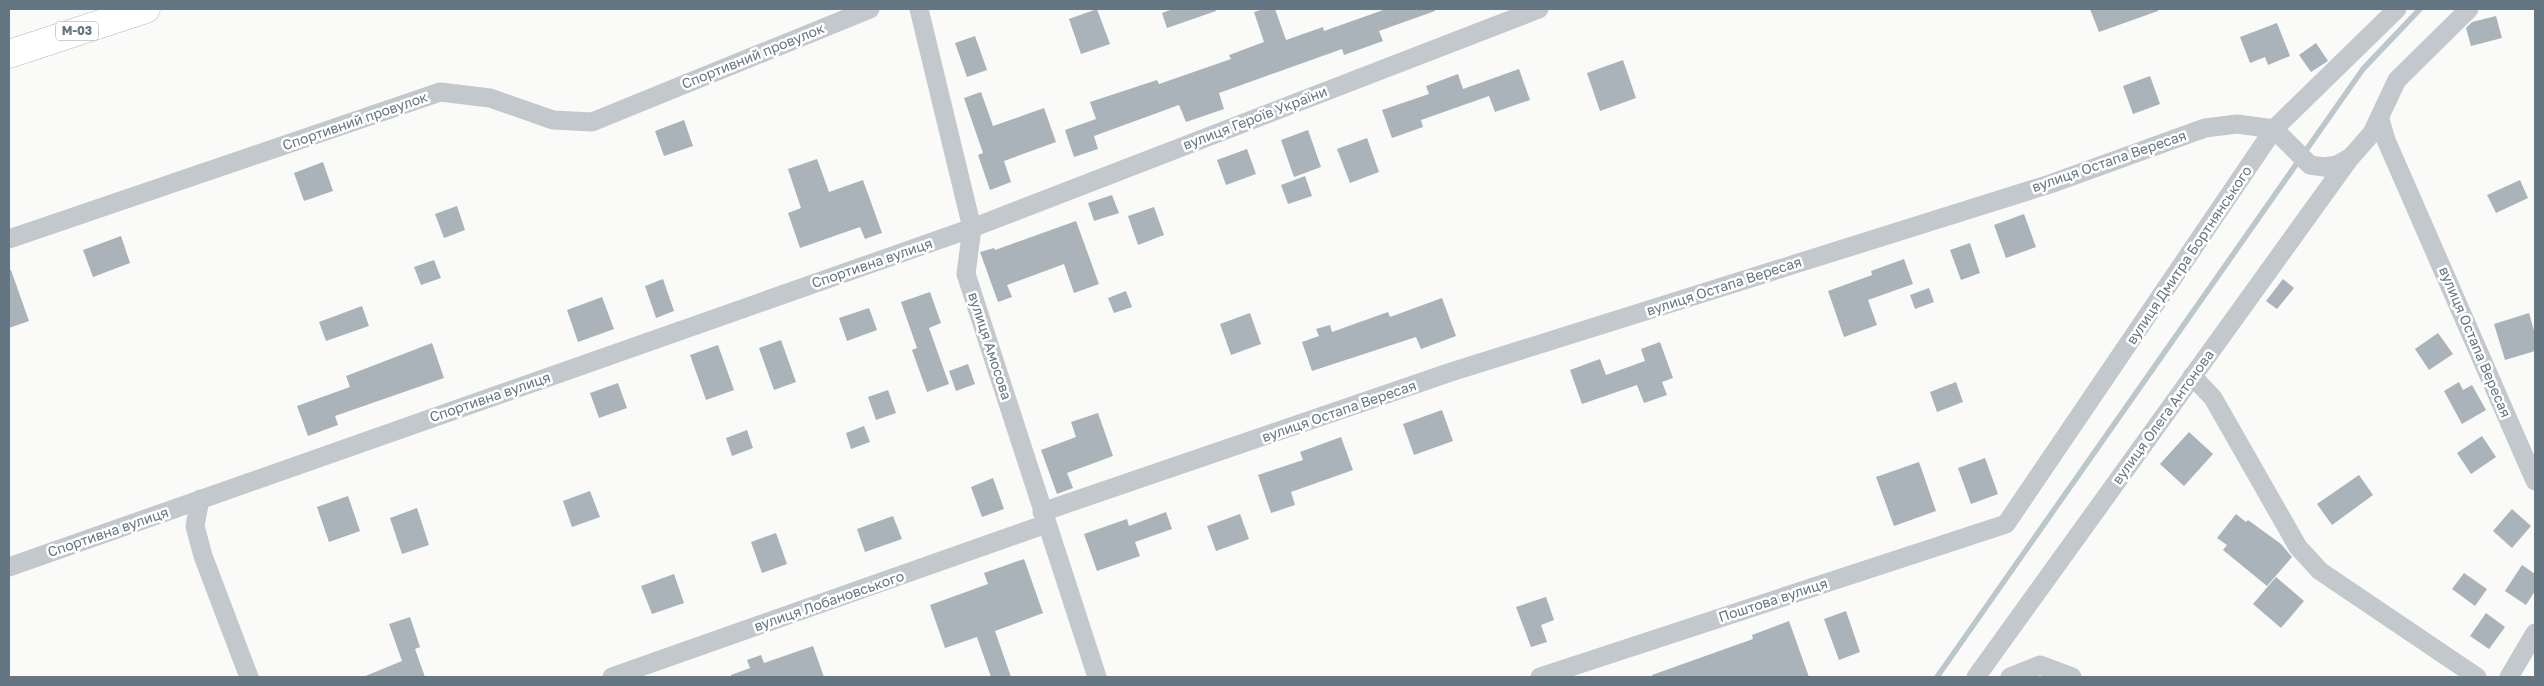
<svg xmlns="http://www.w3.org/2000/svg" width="2544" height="686" viewBox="0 0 2544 686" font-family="'Golos Text',sans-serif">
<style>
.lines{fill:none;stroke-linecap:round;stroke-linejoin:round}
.stream{stroke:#bbc7cb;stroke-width:5.5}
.building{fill:#aab3b9}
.highway-casing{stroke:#b4b9bd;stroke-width:29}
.minor{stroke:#c3c8cc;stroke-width:19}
.highway{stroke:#fff;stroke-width:28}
.labels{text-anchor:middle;stroke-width:5;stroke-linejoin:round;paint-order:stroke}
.shield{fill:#fff;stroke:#939fa8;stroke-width:1}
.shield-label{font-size:12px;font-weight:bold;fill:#657683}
.street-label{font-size:14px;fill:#657683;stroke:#fff}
</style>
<rect width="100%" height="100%" fill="#fafaf8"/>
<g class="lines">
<path class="stream" d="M1937,677L2363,69L2420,9"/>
</g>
<path class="building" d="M1097,9L1110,44L1081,54L1069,19Z
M1173,9H1215L1216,11L1167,28L1162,13Z
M1264,9H1275L1286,40L1323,27L1324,31L1386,9H1434L1435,11L1379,31L1383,41L1344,55L1342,49L1219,93L1224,109L1186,122L1179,105L1094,136L1098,149L1074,157L1065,130L1096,119L1090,102L1157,80L1159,84L1231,59L1229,55L1264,42L1254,12Z
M2090,9H2158V11L2099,32Z
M2496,16L2502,38L2471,46L2466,28L2472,22Z
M2277,23L2290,56L2268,65L2265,57L2250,63L2240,37Z
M975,36L987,70L967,77L955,43Z
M2316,43L2328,61L2311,72L2299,55Z
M1623,60L1636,98L1600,111L1587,73Z
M1519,69L1530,100L1495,112L1489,96L1421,120L1423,127L1392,138L1382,110L1429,94L1426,86L1458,74L1463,89Z
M2150,76L2160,104L2133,114L2123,86Z
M981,92L993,126L1044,108L1056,142L1004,161L1011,182L990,190L978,155L983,153L964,98Z
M684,120L693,146L664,156L655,131Z
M1308,130L1321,167L1294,177L1281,140Z
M1367,138L1379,172L1350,183L1337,149Z
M1247,149L1256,174L1226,185L1217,160Z
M817,159L829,192L863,180L882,233L865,239L860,227L800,248L788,213L801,208L788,169Z
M323,162L333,191L304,201L294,173Z
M1305,176L1312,196L1288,204L1281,185Z
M2520,180L2528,198L2496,213L2487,195Z
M1112,195L1119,213L1094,221L1088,203Z
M457,206L465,230L444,238L435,214Z
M1154,207L1164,235L1138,245L1128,216Z
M2024,214L2036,247L2006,258L1994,225Z
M1076,221L1099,284L1074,293L1064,264L1007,285L1012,297L998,302L980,252L994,248L995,250Z
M121,236L130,263L93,277L83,250Z
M1970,243L1980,273L1961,280L1950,250Z
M1904,259L1913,284L1868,300L1877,325L1844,337L1828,291L1872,275L1871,271Z
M434,260L441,278L421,285L414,267Z
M9,270H11L29,321L9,328Z
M663,279L674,311L656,318L645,286Z
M2283,279L2294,288L2277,309L2266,301Z
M1929,288L1934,302L1915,309L1910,295Z
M1126,291L1132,307L1114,313L1108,298Z
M930,292L941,323L929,328L949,384L927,392L912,350L917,348L901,302Z
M602,297L614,329L578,342L567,310Z
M1442,298L1456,336L1421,349L1416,337L1312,371L1302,342L1319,336L1316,329L1330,325L1332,332L1388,312L1390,317Z
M362,306L369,326L326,341L319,322Z
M869,308L877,330L847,341L839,318Z
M1250,313L1261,344L1231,355L1220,324Z
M2529,313L2535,334V351L2505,360L2494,324Z
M2438,333L2453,354L2429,370L2415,349Z
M781,340L796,382L774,390L759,348Z
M1660,342L1673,378L1662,382L1667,395L1644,403L1637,385L1582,404L1570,370L1600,359L1606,375L1645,361L1641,349Z
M432,343L444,378L335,416L338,425L308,436L297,406L350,387L346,376Z
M718,345L734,390L706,400L690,355Z
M968,364L975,384L956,391L949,371Z
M1956,382L1963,402L1937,412L1930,392Z
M2459,382L2463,390L2472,385L2486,410L2462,424L2444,391Z
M618,383L627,408L599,418L590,393Z
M888,390L896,413L876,420L868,397Z
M1442,410L1453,441L1414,455L1403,424Z
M1098,413L1113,456L1067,473L1073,488L1057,494L1041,450L1076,437L1071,422Z
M864,426L870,442L851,449L846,433Z
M747,430L753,448L732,456L726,438Z
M2189,432L2213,454L2184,486L2160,464Z
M2482,436L2496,457L2471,474L2457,453Z
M1341,437L1353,470L1291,492L1295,505L1271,513L1258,475L1303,460L1300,452Z
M1985,458L1998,494L1971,504L1958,468Z
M1919,462L1936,511L1894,526L1876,477Z
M2359,475L2373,495L2332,525L2317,504Z
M993,478L1004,509L982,517L971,487Z
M590,491L600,517L572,527L563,501Z
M348,496L360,531L329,542L317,507Z
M417,508L429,545L402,554L390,518Z
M2512,509L2531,526L2512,548L2493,531Z
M1166,512L1172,529L1135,542L1140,556L1097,571L1084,534L1127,519L1129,526Z
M1240,514L1249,539L1216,551L1207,526Z
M2236,514L2246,522L2248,520L2281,544L2292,557L2267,586L2223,550L2227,545L2217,538Z
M893,516L902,539L865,552L857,529Z
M776,533L787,564L762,573L751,542Z
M1024,559L1043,613L995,631L1011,677H991L977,637L945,648L930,605L988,584L984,573Z
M2522,565L2535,574V591L2526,605L2505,591Z
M2464,573L2487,589L2475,606L2452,589Z
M674,574L684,603L652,614L641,586Z
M2276,577L2304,601L2281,628L2253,604Z
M1546,597L1554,620L1541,625L1547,642L1531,647L1516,607Z
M1846,611L1860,652L1839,660L1824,619Z
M2486,613L2505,627L2489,649L2470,636Z
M410,617L420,647L415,649L425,677H363L402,661L389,624Z
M1789,621L1809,677H1653L1652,675L1753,639L1752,635Z
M813,646L824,677H731V675L750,668L747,660L761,655L764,663Z"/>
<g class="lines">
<defs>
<path id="highway" d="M9,54L146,9"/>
</defs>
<use href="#highway" class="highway-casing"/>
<path class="minor" d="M919,9L972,228L966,274L1097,677
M2380,119L2386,140L2535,481
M9,239L440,92L490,98L553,120L592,122L870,9
M2192,376L2213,398L2298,547L2320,571L2477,677
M200,499L195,526L203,556L249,677
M1042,512L1451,372L2050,184L2205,128L2237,124L2274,129L2310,165L2324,167L2337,165L2351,157L2372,133L2397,80L2469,9
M9,567L972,228L1539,9
M612,677L1046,524
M1540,677L2006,524L2274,129L2397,9
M1976,677L2350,158
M2010,677L2040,665L2072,677
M2509,677L2535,633"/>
<use href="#highway" class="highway"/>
</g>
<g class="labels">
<rect class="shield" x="56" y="21.5" width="42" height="19" rx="4"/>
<g class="shield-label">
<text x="77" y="35">М-03</text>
</g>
<g class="street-label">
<text transform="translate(753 56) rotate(-22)" y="5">Спортивний провулок</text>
<text transform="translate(1255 118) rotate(-21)" y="5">вулиця Героїв України</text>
<text transform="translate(355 121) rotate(-19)" y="5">Спортивний провулок</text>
<text transform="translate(2109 161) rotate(-19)" y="5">вулиця Остапа Вересая</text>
<text transform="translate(2189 255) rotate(-56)" y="5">вулиця Дмитра Бортнянського</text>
<text transform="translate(872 263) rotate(-19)" y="5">Спортивна вулиця</text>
<text transform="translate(1724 286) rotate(-18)" y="5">вулиця Остапа Вересая</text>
<text transform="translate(2475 342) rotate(67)" y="5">вулиця Остапа Вересая</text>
<text transform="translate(990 346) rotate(72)" y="5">вулиця Амосова</text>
<text transform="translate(490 397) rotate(-19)" y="5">Спортивна вулиця</text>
<text transform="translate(1339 411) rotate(-19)" y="5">вулиця Остапа Вересая</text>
<text transform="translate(2163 417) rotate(-54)" y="5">вулиця Олега Антонова</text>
<text transform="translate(108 532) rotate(-19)" y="5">Спортивна вулиця</text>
<text transform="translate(1773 600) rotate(-18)" y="5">Поштова вулиця</text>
<text transform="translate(829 601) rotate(-19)" y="5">вулиця Лобановського</text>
</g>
</g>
<rect width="2544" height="686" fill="none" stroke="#657683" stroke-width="20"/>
</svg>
